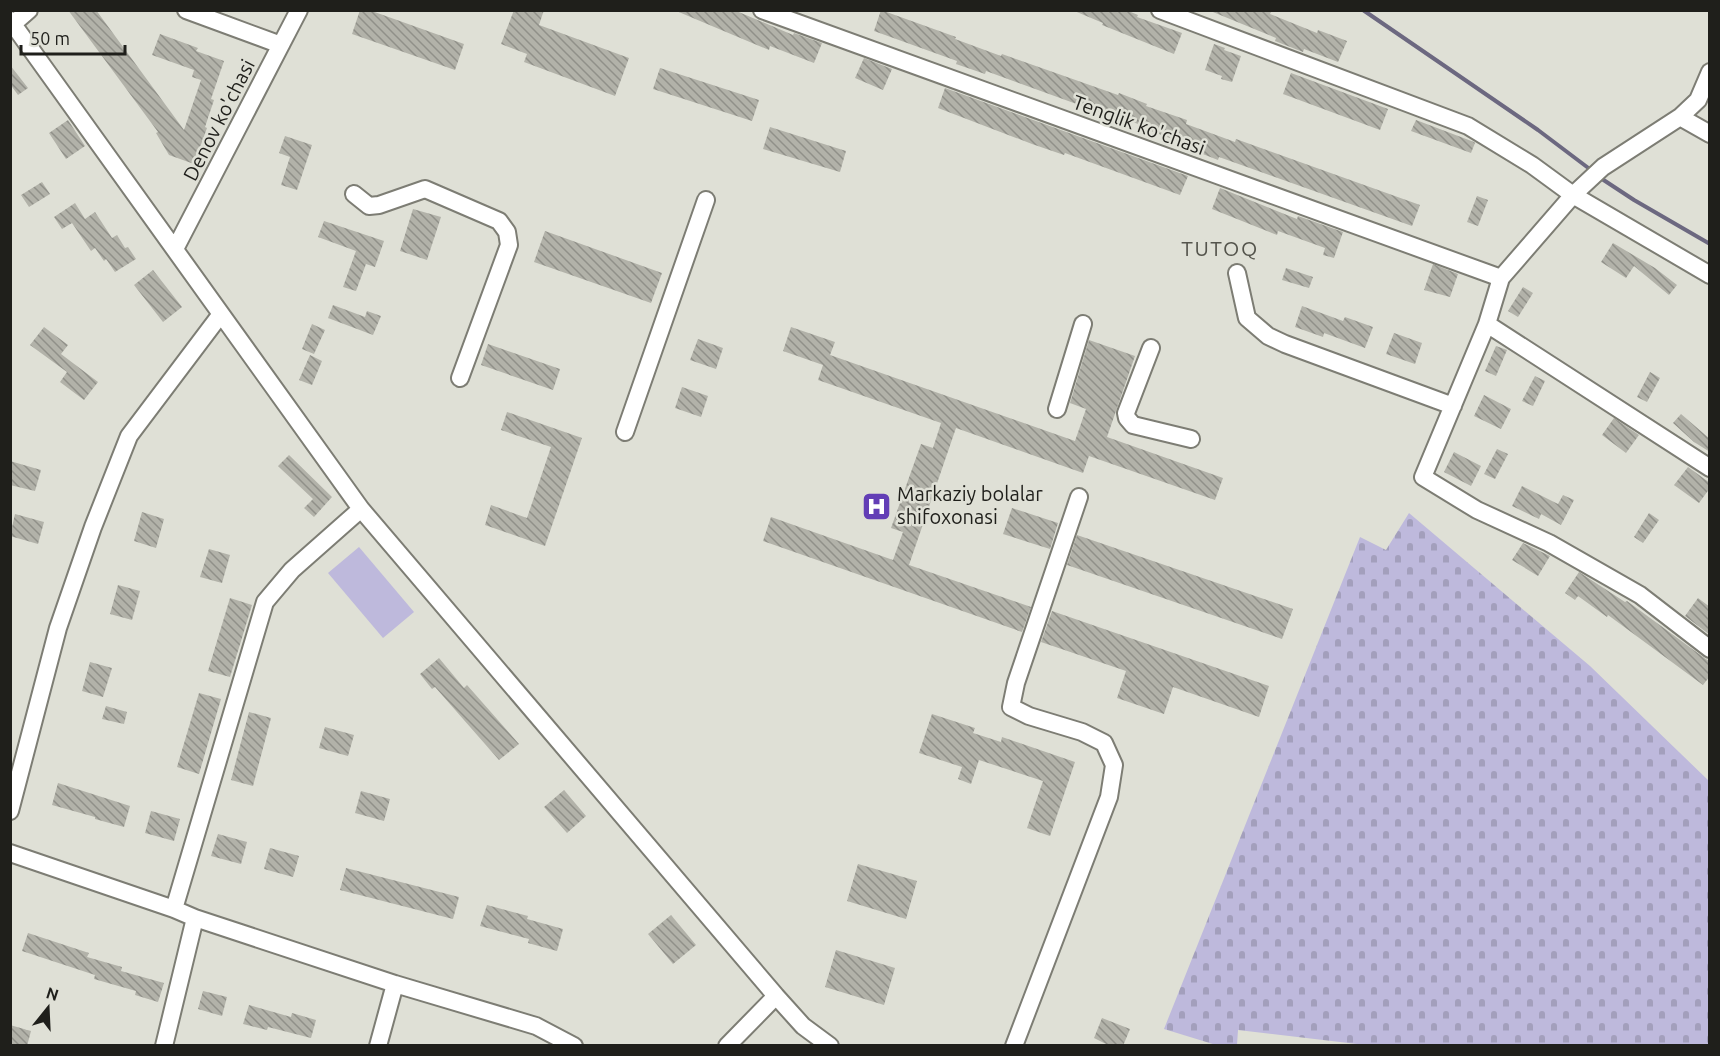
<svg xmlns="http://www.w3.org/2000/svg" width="1720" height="1056" viewBox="0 0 1720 1056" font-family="Ubuntu,sans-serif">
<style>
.cemetery{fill:url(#cemetery-stones)}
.pitch{fill:#beb9dc}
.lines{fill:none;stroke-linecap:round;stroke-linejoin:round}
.stream{stroke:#6c6880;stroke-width:4}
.building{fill:url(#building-back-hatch)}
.minor-casing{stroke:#7d7d74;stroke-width:20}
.minor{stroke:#fff;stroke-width:16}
.labels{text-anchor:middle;stroke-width:5;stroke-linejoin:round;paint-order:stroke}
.street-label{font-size:20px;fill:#1f1f1b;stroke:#dfe0d6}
.poi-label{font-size:20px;fill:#1f1f1b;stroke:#dfe0d6;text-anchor:start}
.neighbourhood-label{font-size:21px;letter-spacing:1.5px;fill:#54544c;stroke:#dfe0d6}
</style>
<defs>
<pattern id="cemetery-stones" width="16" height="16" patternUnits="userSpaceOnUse" patternTransform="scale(1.5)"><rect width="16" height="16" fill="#beb9dc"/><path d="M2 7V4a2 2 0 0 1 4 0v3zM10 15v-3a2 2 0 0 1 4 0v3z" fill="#a39fbc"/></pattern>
<pattern id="building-back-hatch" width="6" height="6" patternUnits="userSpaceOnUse" patternTransform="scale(1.5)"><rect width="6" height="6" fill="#b2b2a9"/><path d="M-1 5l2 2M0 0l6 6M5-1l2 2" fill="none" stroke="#909089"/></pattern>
</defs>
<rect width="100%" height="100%" fill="#dfe0d6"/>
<path class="cemetery" d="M1409,513L1590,666L1709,781V1045L1374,1046L1238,1030L1237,1045H1216L1164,1029L1360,537L1386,550Z"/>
<path class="pitch" d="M359,547L414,612L383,638L328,573Z"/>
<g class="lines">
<path class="stream" d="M1363,10L1538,130L1591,170
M1599,177L1634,200L1710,244"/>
</g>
<path class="building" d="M68,10H96L184,130L201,80L192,77L194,70L152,55L160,34L198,48L196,51L224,61L211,99L214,100L205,127L207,128L194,164L169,155L156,133L158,132Z
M360,10H369L464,44L455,70L352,34Z
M514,10H544L539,25L629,58L615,96L524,62L527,54L501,44Z
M674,10H734L793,35L794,33L822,43L814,63L770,46L769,50Z
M881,10L956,37L955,39L1001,56L1002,54L1118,95L1119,93L1147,104L1146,106L1187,120L1186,124L1235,142L1236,139L1420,205L1412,226L1219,157L1218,160L1190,149L1191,146L1151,131L1152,129L1105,112L1104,114L986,71L985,74L956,64L957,61L874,31Z
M1072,10H1126L1138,15L1137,17L1182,33L1174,54L1102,25L1103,23Z
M1208,10H1272L1270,14L1317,33L1318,30L1347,41L1338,62L1304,49L1303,52L1275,41L1276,38Z
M1214,44L1225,48L1224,50L1241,56L1232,82L1221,79L1222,76L1205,70Z
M864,58L892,69L883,90L855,78Z
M10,65L28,88L18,95L10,84Z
M660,68L759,100L752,121L653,89Z
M1291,73L1388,109L1380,130L1283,94Z
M945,88L1188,176L1180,195L1065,153L1064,155L1032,144L938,108Z
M68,120L85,146L66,159L49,133Z
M1416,120L1474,142L1475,143L1471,153L1411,131Z
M770,127L846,151L840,172L763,149Z
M285,136L312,145L297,190L281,185L290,157L279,153Z
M42,182L50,194L29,207L21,195Z
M1220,188L1297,219L1298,216L1343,232L1334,258L1323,255L1325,248L1278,231L1277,235L1212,209Z
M1477,196L1488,200L1478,226L1467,222Z
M75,203L85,219L95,212L112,238L117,235L125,248L128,247L136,259L115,272L106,259L104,261L95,248L91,251L72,223L62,229L54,217Z
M413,209L441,217L427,260L400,251Z
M324,221L384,241L375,267L366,264L356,291L343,287L356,251L318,237Z
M545,231L662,273L651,303L534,262Z
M1613,243L1655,268L1677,285L1669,295L1634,266L1626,278L1601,262Z
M1433,264L1458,274L1450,297L1424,290Z
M1286,268L1313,277L1309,288L1282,280Z
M153,270L182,307L163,322L134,285Z
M1523,287L1533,293L1518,317L1508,311Z
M333,305L365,317L367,311L381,316L373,335L328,318Z
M1302,306L1343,321L1345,317L1373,327L1365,348L1324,333L1323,337L1295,327Z
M312,324L325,330L314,354L302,349Z
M44,327L68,345L61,354L98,382L84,400L60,382L67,372L30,345Z
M791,327L835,342L830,355L1075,441L1086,409L1070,403L1089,340L1135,356L1107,437L1223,478L1215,500L1089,456L1083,473L956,428L909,565L1031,607L1022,632L763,541L771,517L893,560L903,532L891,528L921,444L933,448L941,423L818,380L823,365L783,351Z
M1394,333L1422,343L1415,364L1386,354Z
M698,339L723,348L716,369L690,360Z
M488,344L560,369L553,390L481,365Z
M1496,346L1507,350L1496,376L1485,371Z
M310,355L322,361L312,385L299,380Z
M1650,372L1660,378L1647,402L1637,397Z
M1535,376L1545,381L1533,406L1522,401Z
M682,387L708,396L701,417L675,408Z
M1484,395L1511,409L1501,429L1474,416Z
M507,412L582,438L545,546L485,525L491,505L527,518L551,447L501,430Z
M1681,414L1710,439V452L1694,442L1673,423Z
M1614,418L1639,435L1626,453L1602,435Z
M1497,449L1508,454L1495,479L1484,474Z
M1454,452L1481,466L1471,486L1444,472Z
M289,455L332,497L314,517L304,508L313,499L278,466Z
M10,461L41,470L35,491L10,485Z
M1688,467L1710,483V488L1699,503L1674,485Z
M1522,486L1558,504L1563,495L1574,500L1561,525L1541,514L1539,519L1512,506Z
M1012,508L1058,523L1050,549L1003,534Z
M142,512L164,519L156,548L134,541Z
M1649,513L1659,520L1643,543L1634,537Z
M15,514L44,522L38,544L10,536Z
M1077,535L1293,609L1282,639L1067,565Z
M1523,543L1550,556L1538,576L1512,560Z
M209,549L230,555L222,583L200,577Z
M1579,572L1625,602L1627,601L1710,662V676L1703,685L1608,615L1607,617L1578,596L1575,600L1565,593Z
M118,585L140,591L132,620L110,614Z
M230,598L252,605L230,677L208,671Z
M1698,598L1710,607V635L1685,616Z
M1052,611L1269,686L1259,717L1173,687L1164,714L1117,698L1126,671L1041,642Z
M439,658L464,688L467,685L519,744L499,760L435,687L432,689L420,674Z
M90,662L112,668L103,697L82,691Z
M199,693L221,699L199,774L177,767Z
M106,706L127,712L124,724L102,719Z
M249,712L271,718L253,786L231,780Z
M932,714L975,728L973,733L1001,742L1002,737L1075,762L1050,836L1027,828L1043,781L979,760L971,784L958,779L962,767L919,753Z
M325,727L354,735L348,756L319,748Z
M58,783L130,806L124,827L95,819V817L52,805Z
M564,790L586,816L567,833L544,807Z
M361,791L390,799L384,821L355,813Z
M151,811L180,819L174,841L145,833Z
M218,834L247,842L241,864L211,856Z
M270,848L299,856L293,877L264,869Z
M858,864L917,881L906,919L847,901Z
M346,868L459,897L453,919L340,890Z
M487,905L528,916L527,919L563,929L557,951L528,943L529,939L480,926Z
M671,915L696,945L673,964L648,934Z
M28,933L89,953L87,957L122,967L121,971L164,983L158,1002L135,995L136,991L94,979L95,975L22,951Z
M836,950L895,968L884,1005L825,987Z
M203,991L227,997L222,1016L198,1009Z
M249,1005L291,1017L292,1013L316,1020L311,1038L268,1027L267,1030L243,1024Z
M1102,1018L1130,1029L1123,1046H1110L1094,1038Z
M10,1025L31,1031L27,1046H10Z"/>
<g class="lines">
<defs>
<path id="minor" d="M186,10L281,45
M762,10L1501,278
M1160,10L1468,126L1532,165L1573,195L1710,275
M10,20L361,509L776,996L803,1026L830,1046
M13,24L29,10
M1710,72L1698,100L1680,117L1603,167L1573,195L1501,278L1487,324L1423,477L1477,510L1549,543L1640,595L1710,649
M1680,117L1710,134
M354,194L369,206L379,205L425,189L499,221L507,232L509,245L460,378
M175,249L299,10
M1237,273L1247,318L1268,336L1285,344L1453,406
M1487,324L1710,468
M1151,348L1126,413L1127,418L1133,425L1191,439
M1057,409L1083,324
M625,432L706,200
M10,811L58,628L93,527L129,436L221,314
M10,853L174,909L195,918L395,984L378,1046
M174,909L265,602L292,570L361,509
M395,984L536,1026L574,1046
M164,1046L195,918
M727,1046L776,996
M1014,1046L1109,797L1114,765L1104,743L1082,732L1029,716L1011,707L1016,683L1079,497"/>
</defs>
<use href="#minor" class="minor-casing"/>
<use href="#minor" class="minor"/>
</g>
<defs>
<symbol id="hospital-square" viewBox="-11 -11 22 22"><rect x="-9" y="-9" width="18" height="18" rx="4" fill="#633eb6" stroke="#dfe0d6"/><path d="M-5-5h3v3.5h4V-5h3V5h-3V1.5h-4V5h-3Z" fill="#fff"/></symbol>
</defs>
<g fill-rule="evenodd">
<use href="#hospital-square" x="860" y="490" width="33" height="33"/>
</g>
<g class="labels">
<g class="street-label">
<text transform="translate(219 120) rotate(-63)" y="7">Denov ko'chasi</text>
<text transform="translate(1139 125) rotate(20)" y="7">Tenglik ko'chasi</text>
</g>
<g class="poi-label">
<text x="897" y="501">Markaziy bolalar<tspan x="897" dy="23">shifoxonasi</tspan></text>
</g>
<g class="neighbourhood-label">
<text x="1220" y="256">TUTOQ</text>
</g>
</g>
<rect width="1720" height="1056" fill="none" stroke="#1f1f1b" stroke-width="24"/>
<g transform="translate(48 1008) rotate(18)" stroke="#dfe0d6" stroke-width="4.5" paint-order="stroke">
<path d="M0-4.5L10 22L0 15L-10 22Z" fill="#1f1f1b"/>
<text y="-9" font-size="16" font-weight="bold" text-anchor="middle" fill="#1f1f1b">N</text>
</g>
<path d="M21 45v9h104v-9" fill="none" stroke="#1f1f1b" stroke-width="3"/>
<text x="30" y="45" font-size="18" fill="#1f1f1b" stroke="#dfe0d6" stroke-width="4.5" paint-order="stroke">50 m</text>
</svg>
